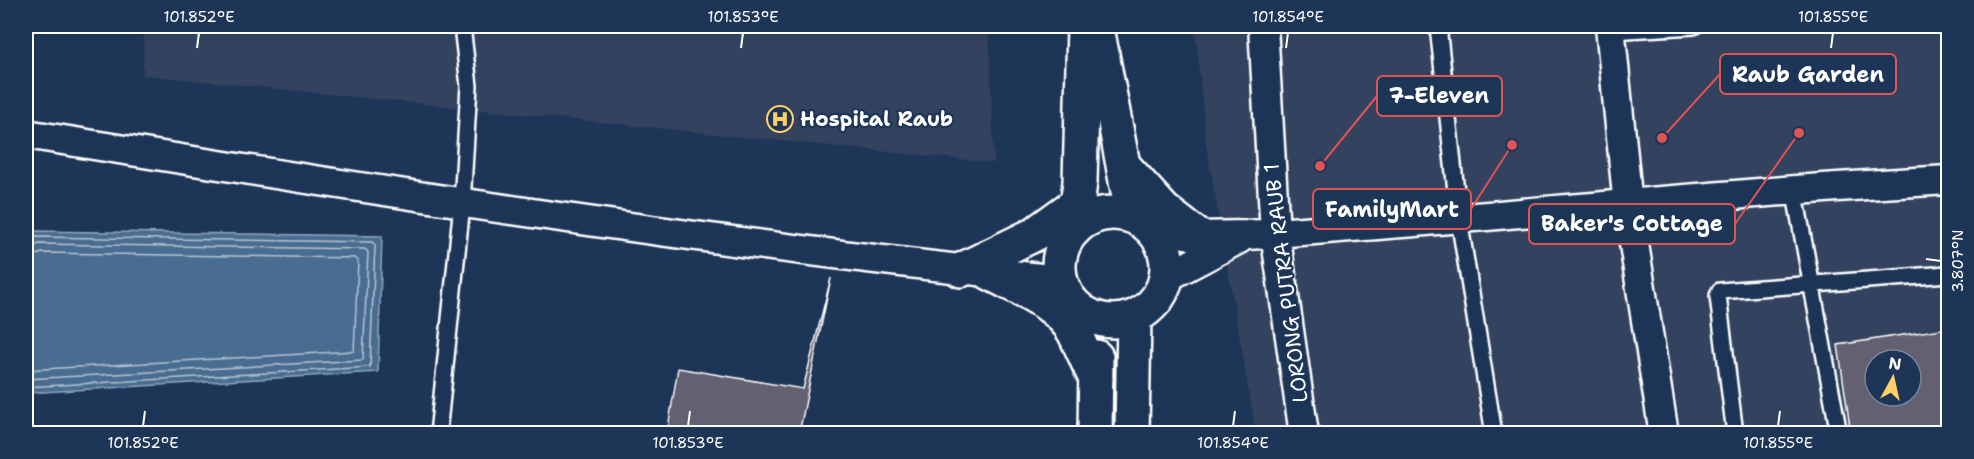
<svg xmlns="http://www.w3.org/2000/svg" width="1974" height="459" viewBox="0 0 1974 459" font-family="'Shantell Sans',sans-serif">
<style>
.built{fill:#32425f;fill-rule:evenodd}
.water{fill:#4a6d91;stroke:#92a7bd;stroke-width:1.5}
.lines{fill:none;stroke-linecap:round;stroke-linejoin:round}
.shore{stroke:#b7c5d3;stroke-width:1.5}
.building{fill:#646071;stroke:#fff;stroke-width:1.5;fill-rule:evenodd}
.lane-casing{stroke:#fff;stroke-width:20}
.street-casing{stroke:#fff;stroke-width:33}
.secondary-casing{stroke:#fff;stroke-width:38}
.lane{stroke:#1d3557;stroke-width:15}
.street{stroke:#1d3557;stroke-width:28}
.secondary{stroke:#1d3557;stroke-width:33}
.ticks{fill:none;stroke:#fff;stroke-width:2}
.labels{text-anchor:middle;stroke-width:4.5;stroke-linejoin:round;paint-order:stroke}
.poi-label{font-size:21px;font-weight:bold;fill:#fff;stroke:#1d3557;text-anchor:start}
.street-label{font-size:21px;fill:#fff;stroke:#1d3557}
.leader{fill:none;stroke:#de5353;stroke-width:2}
.callout-dot{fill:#de5353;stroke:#1d3557;stroke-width:2}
.callout{fill:#1d3557;stroke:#de5353;stroke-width:2}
.callout-label{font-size:22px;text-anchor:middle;font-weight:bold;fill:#fff}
.neatline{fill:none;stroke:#fff;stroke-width:2}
.ticks-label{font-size:15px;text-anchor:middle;fill:#fff}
</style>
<rect width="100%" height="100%" fill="#1d3557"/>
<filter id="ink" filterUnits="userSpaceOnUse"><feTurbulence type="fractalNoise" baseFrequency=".0167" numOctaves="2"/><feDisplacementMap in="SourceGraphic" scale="12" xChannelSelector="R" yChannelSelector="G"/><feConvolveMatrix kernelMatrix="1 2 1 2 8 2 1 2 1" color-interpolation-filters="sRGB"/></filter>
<g filter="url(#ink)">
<path class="built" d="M144,26H989L994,163L143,75Z
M1195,26H1948V433H1256L1206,143ZM1875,360H1911V396H1875Z"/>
<path class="water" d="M32,231L382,236L378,372L26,393V237Z"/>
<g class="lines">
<path class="shore" d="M26,241L36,237L372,242L375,245L370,367L26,387
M26,249L39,244L365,249L368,252L363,360L26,379
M26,258L42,253L355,258L358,261L354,351L26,370"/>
</g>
<path class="building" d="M831,278L799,434H667L678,368L803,389Z
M1948,328V434H1851L1838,345ZM1875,360H1911V396H1875Z"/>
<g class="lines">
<defs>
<path id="lane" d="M1438,26L1459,219L1494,434
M1610,31L1694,26
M1794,189L1839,434
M438,434L462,204L469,86L462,26
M1735,434L1718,296L1720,291L1948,274"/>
<path id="street" d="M1263,26L1275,233L1304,434
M1610,26L1628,206L1664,434
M26,134C370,190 714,244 1061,280
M1152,229L1198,236L1247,235C1481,219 1714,193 1948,180
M1167,277L1239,239"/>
<path id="secondary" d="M1098,33L1130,202L1138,219
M1125,167L1164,210L1198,236
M1059 267a54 54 0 1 1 108 0a54 54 0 1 1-108 0Z
M1074,230L1080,182L1084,26
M961,270L1033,235L1077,203
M990,273C1018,288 1057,303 1074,332C1082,347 1088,364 1096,379
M1095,434L1096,357
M1132,434L1134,317"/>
</defs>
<use href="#lane" class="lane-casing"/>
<use href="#street" class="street-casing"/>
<use href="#secondary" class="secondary-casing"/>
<use href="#lane" class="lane"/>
<use href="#street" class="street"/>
<use href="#secondary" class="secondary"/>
</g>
</g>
<path class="ticks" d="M197,48L199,33M741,48L743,33M1286,48L1288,33M1831,48L1833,33M1926,259L1941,261M143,426L145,411M688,426L690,411M1233,426L1235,411M1778,426L1780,411"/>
<defs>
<symbol id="hospital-ring" viewBox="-11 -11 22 22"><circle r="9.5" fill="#1d3557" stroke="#ffd166" stroke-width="1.5"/><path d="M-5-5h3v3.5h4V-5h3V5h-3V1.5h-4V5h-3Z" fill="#ffd166"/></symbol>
</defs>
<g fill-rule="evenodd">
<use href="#hospital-ring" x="765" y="104" width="30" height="30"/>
</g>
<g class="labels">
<g class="poi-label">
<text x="800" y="126">Hospital Raub</text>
</g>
<g class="street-label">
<text transform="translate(1286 283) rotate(-97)" y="7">LORONG PUTRA RAUB 1</text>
</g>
</g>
<path class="leader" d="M1662 138L1720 74M1320 166L1377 96M1512 145L1471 209M1799 133L1735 224"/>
<g class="callout-dot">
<circle cx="1662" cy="138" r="6"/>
<circle cx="1320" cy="166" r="6"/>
<circle cx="1512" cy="145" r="6"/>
<circle cx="1799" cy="133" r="6"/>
</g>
<g class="callout">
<rect x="1720" y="54" width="176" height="40" rx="6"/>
<rect x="1377" y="76" width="125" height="40" rx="6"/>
<rect x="1313" y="189" width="158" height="40" rx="6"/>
<rect x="1529" y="204" width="206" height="40" rx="6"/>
</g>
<g class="callout-label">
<text x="1808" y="82">Raub Garden</text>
<text x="1439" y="103">7-Eleven</text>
<text x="1392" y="217">FamilyMart</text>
<text x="1632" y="231">Baker's Cottage</text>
</g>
<rect width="1974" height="459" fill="none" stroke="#1d3557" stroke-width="66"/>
<g transform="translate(1893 378) rotate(8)"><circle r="28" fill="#1d3557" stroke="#77869a" stroke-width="1.5"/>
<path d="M0-4.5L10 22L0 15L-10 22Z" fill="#ffd166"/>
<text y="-9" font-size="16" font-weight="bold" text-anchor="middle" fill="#ffffff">N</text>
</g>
<rect x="33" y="33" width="1908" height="393" class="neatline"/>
<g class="ticks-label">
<text x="199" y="22">101.852°E</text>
<text x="743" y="22">101.853°E</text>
<text x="1288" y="22">101.854°E</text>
<text x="1833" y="22">101.855°E</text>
<text transform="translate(1958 261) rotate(-90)" y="5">3.807°N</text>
<text x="143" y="448">101.852°E</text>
<text x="688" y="448">101.853°E</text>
<text x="1233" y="448">101.854°E</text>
<text x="1778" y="448">101.855°E</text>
</g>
</svg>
